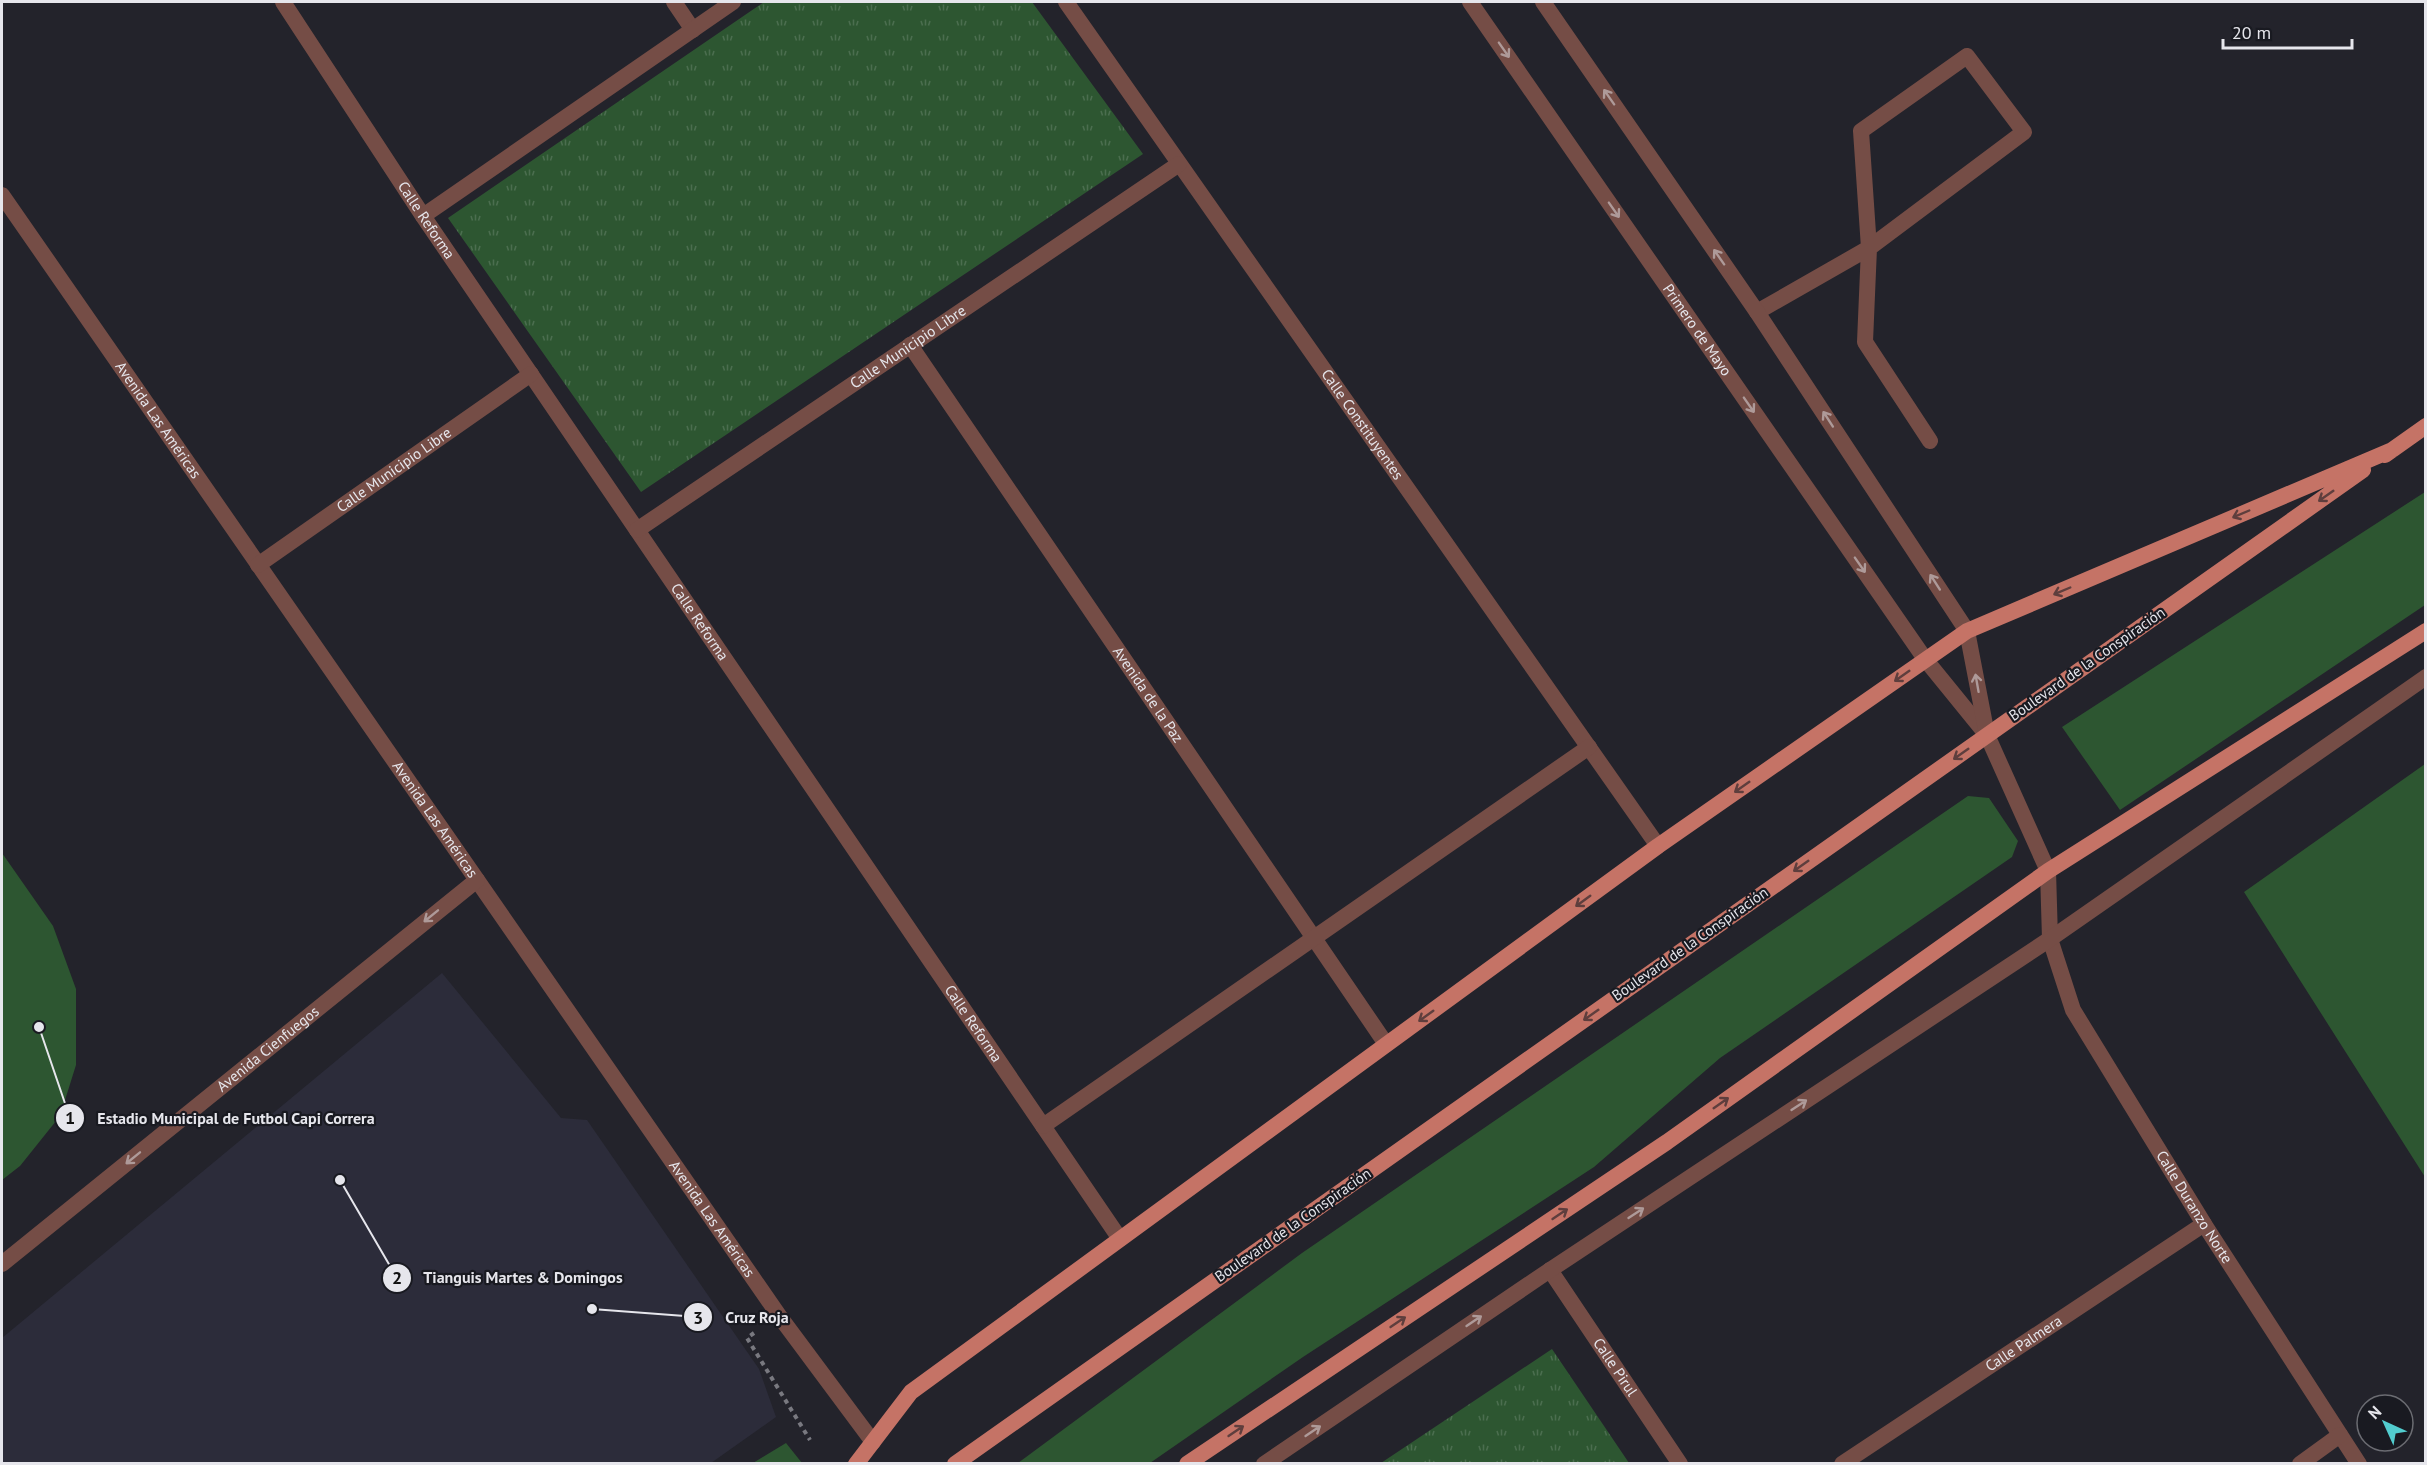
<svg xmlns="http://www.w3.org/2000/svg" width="2427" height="1465" viewBox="0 0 2427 1465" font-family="'PT Sans',sans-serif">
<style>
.built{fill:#2c2c3a}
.grass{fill:#2d5631}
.park{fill:url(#park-tufts)}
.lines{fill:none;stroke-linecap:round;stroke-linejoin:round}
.path{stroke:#797980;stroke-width:4;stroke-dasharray:4.5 4.5;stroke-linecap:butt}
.service{stroke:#754d46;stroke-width:16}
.minor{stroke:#754d46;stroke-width:16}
.tertiary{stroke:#754d46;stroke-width:16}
.primary{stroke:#c57366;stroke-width:16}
.oneway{stroke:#ae9a99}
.oneway2{stroke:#5e3e3d}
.labels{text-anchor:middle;stroke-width:4.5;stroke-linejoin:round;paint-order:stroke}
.street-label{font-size:15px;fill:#e6e6ec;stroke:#191a21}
.leader{fill:none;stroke:#e6e6ec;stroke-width:2}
.callout-dot{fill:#e6e6ec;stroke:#191a21;stroke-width:2}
.mark-label{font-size:18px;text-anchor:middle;font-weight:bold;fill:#111}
.callout-label{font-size:16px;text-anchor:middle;font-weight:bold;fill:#e6e6ec;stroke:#191a21;stroke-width:4.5;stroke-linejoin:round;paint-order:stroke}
</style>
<defs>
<pattern id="park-tufts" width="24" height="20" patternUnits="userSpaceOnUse" patternTransform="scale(1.5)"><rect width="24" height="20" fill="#2d5631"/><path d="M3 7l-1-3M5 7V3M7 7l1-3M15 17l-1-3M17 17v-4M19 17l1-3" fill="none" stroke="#4b6e4f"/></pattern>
</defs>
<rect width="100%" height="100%" fill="#23232b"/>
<path class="built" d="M442,973L561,1118L587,1120L759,1369L776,1417L711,1463H2V1338Z"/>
<path class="grass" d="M2425,492V605L2120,810L2062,727Z
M2425,764V1177L2244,892Z
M1968,796L1989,798L2018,841L2012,857L1720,1058L1594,1167L1303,1357L1150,1463H1018L1302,1253Z
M2,853L53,926L76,989V1065L60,1116L20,1166L2,1180Z
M786,1443L802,1463H753Z"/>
<path class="park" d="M764,2H1032L1143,154L641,492L448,218Z
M1552,1349L1629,1463H1381Z"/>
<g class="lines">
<path class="path" d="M754,1333L747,1338L810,1440"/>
<path class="service" d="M1757,312L1869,248L2024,132L1967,56L1861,131L1869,248L1865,342L1930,441"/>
<g class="minor">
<path id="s1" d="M283,2L423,216L1120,1239"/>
<path d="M674,2L693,30"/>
<path id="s2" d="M1066,2L1658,846"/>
<path id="s3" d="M2,195L780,1317L873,1442"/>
<path d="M423,216L733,2"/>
<path id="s4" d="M910,345L1386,1044"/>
<path id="s5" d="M637,530L1179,164"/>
<path id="s6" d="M258,565L531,374"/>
<path id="s7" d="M2050,939L2073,1010L2204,1224L2359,1464"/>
<path d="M1043,1126L1589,747"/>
<path id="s8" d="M2,1264L477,880"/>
<path id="s9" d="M1550,1270L1680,1464"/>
<path id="s10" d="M1842,1464L2204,1224"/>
<path d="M2300,1464L2340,1435"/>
</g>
<g class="tertiary">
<path id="s11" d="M1470,2L1925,659L1986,734"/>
<path d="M1543,2L1757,312L1967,631L1987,735L2048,871L2050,939"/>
<path d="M1264,1464L1550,1270L2050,939L2426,677"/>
</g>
<path class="primary" d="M2385,455L2426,426
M856,1464L911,1392L1658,846L1967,631L2392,450
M955,1464L2363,470
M1187,1464L1667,1142L2048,871L2426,631"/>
</g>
<defs><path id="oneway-shaft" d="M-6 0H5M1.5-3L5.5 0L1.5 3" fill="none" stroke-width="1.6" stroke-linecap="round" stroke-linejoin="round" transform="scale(1.5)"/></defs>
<g class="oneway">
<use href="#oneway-shaft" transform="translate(1504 50) rotate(55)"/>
<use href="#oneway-shaft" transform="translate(1609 97) rotate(-125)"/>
<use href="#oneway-shaft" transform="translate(1614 210) rotate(55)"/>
<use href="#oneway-shaft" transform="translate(1719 257) rotate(-125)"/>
<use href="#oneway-shaft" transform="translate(1749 405) rotate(55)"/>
<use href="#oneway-shaft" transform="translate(1828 419) rotate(-123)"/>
<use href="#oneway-shaft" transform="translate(1860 565) rotate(55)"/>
<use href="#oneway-shaft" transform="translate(1935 582) rotate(-123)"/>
<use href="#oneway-shaft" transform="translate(1977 683) rotate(-100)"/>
<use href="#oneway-shaft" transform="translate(431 916) rotate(141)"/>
<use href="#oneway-shaft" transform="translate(1799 1105) rotate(-33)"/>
<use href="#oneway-shaft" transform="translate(133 1158) rotate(141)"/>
<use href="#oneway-shaft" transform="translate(1636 1213) rotate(-33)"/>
<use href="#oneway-shaft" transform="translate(1474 1321) rotate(-34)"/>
<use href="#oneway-shaft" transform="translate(1313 1431) rotate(-34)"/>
</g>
<g class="oneway2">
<use href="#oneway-shaft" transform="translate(2326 496) rotate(145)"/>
<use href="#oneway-shaft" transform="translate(2241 514) rotate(157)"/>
<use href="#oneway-shaft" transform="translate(2062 591) rotate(157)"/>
<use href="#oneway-shaft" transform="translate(1902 676) rotate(145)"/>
<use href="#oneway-shaft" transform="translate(1961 754) rotate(145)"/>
<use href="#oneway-shaft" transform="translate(1742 787) rotate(145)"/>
<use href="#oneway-shaft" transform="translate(1801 866) rotate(145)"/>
<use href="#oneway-shaft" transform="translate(1583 901) rotate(144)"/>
<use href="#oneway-shaft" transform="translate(1591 1015) rotate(145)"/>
<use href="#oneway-shaft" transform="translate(1426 1016) rotate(144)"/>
<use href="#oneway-shaft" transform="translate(1721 1103) rotate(-35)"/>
<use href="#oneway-shaft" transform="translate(1560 1214) rotate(-34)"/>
<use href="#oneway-shaft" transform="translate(1398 1322) rotate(-34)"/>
<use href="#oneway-shaft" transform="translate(1236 1431) rotate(-34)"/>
</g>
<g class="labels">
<g class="street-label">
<text dy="5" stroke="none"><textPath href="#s1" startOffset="261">Calle Reforma</textPath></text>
<text dy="5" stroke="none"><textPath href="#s11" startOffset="399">Primero de Mayo</textPath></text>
<text dy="5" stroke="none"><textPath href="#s5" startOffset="327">Calle Municipio Libre</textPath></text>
<text dy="5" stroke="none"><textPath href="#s3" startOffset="274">Avenida Las Américas</textPath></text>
<text dy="5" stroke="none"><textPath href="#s2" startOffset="516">Calle Constituyentes</textPath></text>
<text dy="5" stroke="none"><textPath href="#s6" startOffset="166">Calle Municipio Libre</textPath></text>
<text dy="5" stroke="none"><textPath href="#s1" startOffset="747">Calle Reforma</textPath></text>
<text transform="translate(2087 664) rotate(-35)" y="5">Boulevard de la Conspiración</text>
<text dy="5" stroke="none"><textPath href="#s4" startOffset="423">Avenida de la Paz</textPath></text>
<text dy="5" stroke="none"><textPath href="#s3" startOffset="760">Avenida Las Américas</textPath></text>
<text transform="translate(1690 944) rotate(-35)" y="5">Boulevard de la Conspiración</text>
<text dy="5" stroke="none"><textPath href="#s1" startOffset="1233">Calle Reforma</textPath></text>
<text dy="5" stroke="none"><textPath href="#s8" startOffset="342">Avenida Cienfuegos</textPath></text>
<text dy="5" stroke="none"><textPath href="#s7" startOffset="306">Calle Duranzo Norte</textPath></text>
<text dy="5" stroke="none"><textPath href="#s3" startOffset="1246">Avenida Las Américas</textPath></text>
<text transform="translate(1293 1225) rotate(-35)" y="5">Boulevard de la Conspiración</text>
<text dy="5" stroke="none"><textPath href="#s10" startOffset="218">Calle Palmera</textPath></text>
<text dy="5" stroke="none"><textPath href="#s9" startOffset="117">Calle Pirul</textPath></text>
</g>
</g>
<path class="leader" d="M39 1027L70 1118M340 1180L397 1278M592 1309L698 1317"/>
<g class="callout-dot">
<circle cx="39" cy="1027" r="6"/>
<circle cx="340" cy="1180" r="6"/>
<circle cx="592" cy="1309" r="6"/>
<circle cx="70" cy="1118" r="15"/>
<circle cx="397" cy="1278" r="15"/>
<circle cx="698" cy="1317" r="15"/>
</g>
<g class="mark-label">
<text x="70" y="1124">1</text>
<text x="397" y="1284">2</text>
<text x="698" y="1324">3</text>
</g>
<g class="callout-label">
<text x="236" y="1124">Estadio Municipal de Futbol Capi Correra</text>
<text x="523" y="1283">Tianguis Martes &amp; Domingos</text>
<text x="757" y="1323">Cruz Roja</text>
</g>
<rect width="2427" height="1465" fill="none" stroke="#e6e6ec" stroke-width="6"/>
<g transform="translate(2385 1423) rotate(315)"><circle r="28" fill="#191a21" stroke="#6b6c72" stroke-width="1.5"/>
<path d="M0-4.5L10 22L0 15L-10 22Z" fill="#52cdcf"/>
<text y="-9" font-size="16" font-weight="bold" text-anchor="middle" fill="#e6e6ec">N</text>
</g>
<path d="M2223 39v9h129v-9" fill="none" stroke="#e6e6ec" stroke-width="3"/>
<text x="2232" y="39" font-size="18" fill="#e6e6ec" stroke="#191a21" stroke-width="4.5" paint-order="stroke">20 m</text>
</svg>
